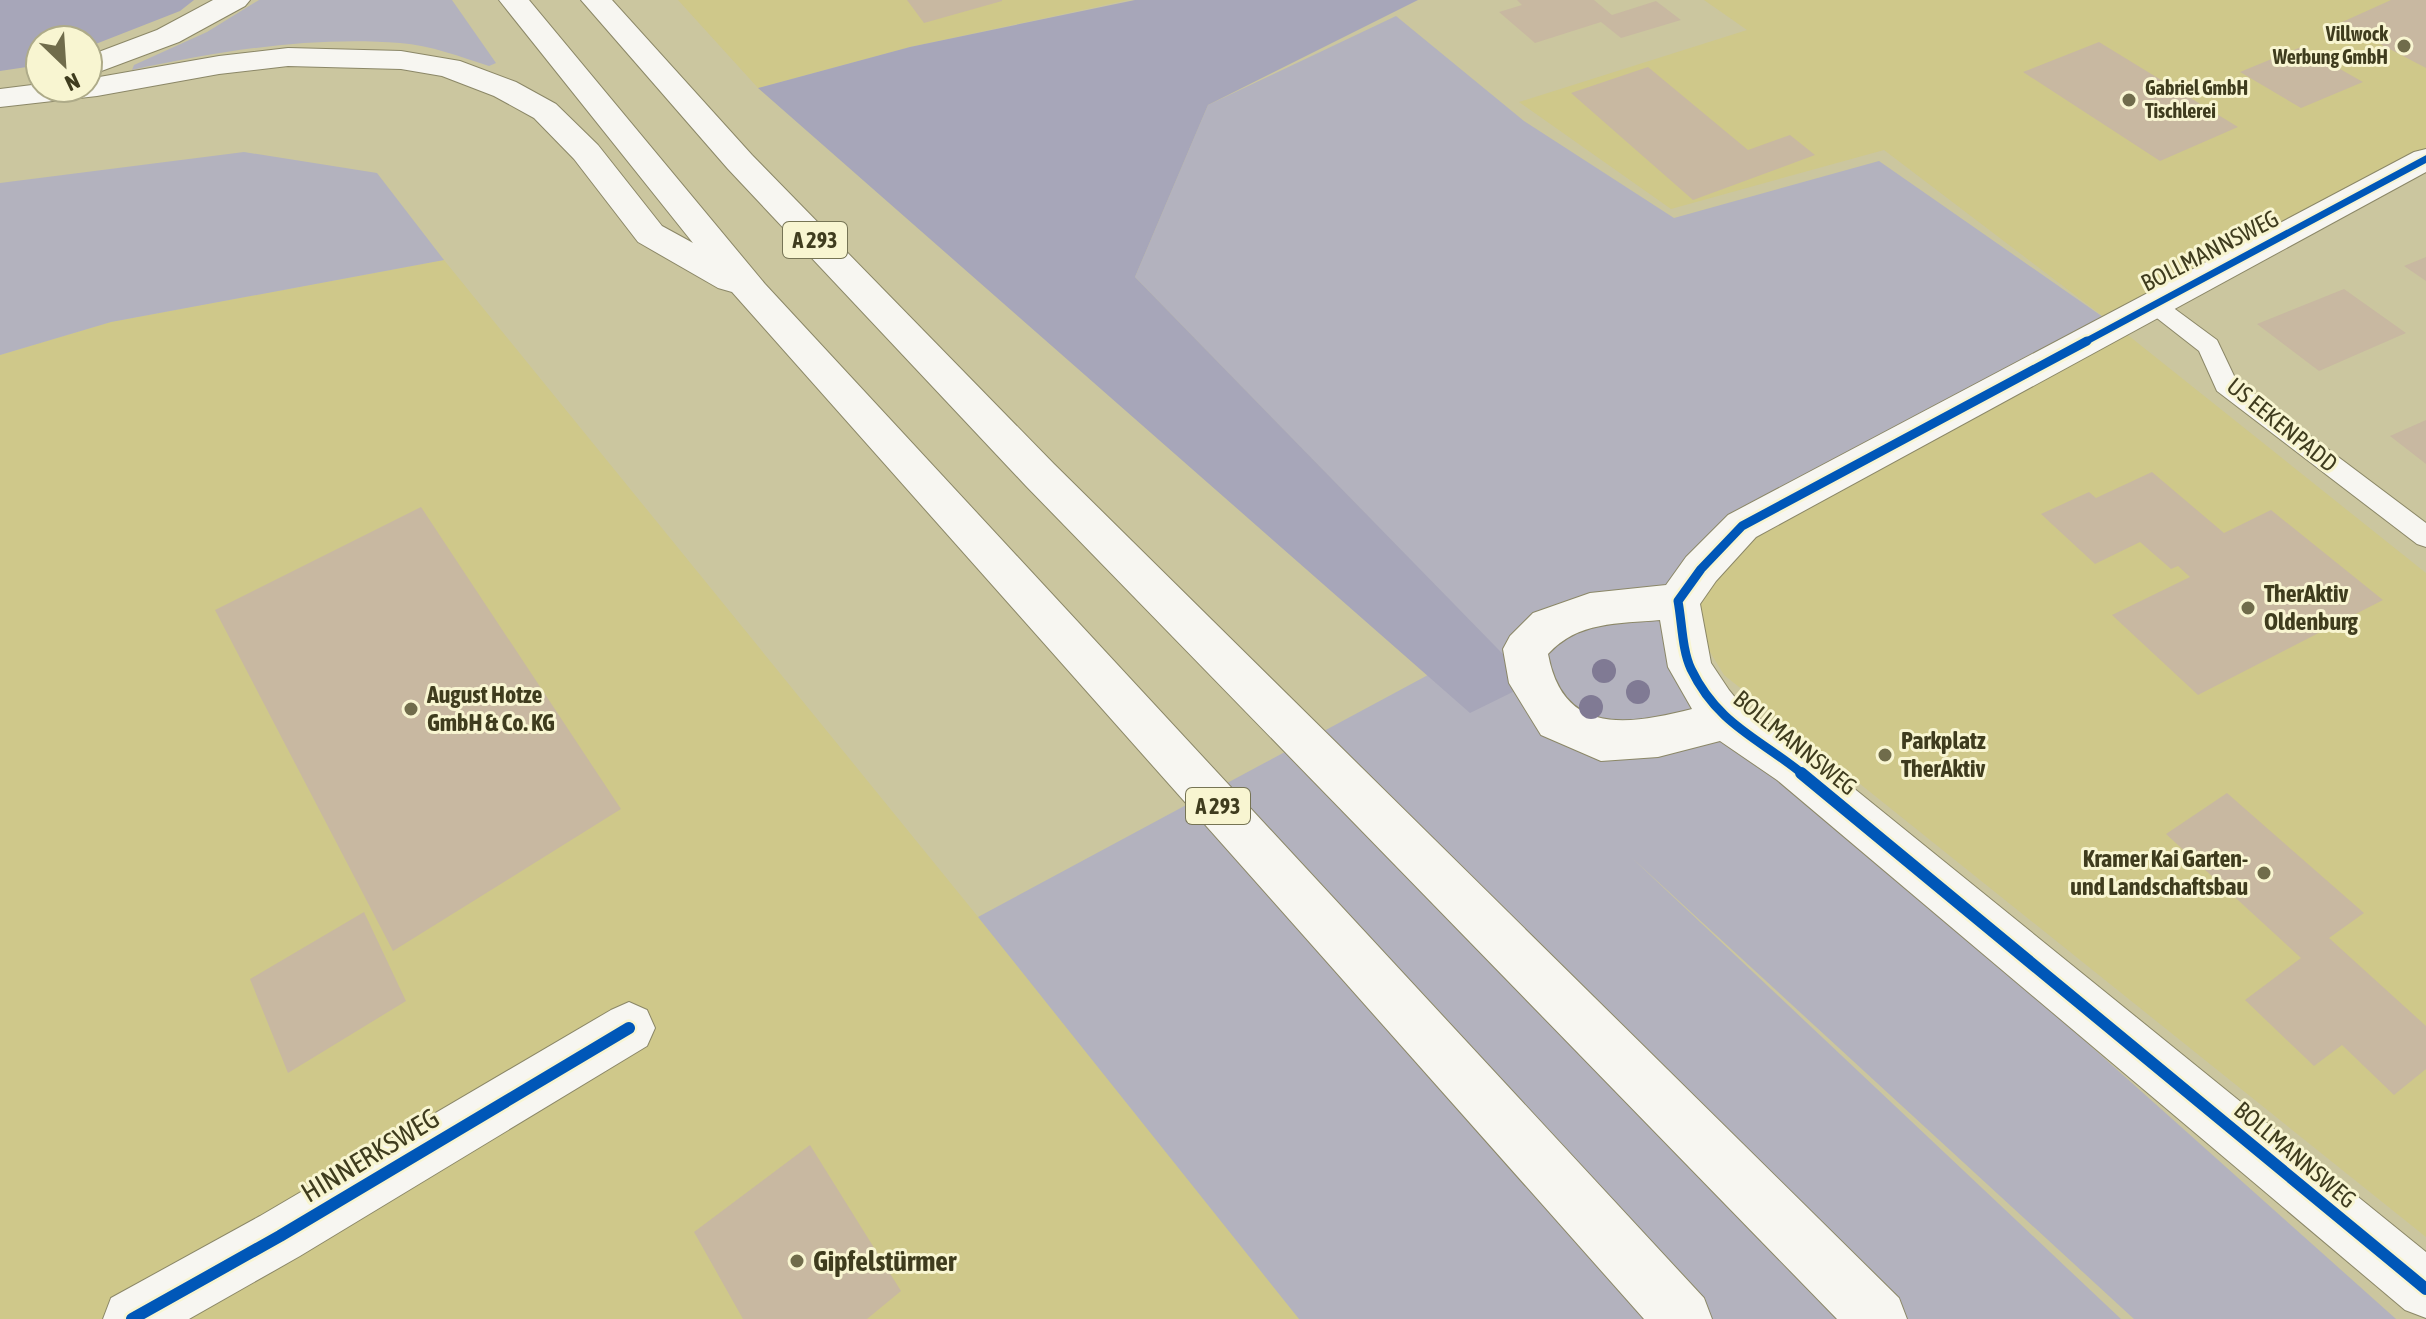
<svg xmlns="http://www.w3.org/2000/svg" width="2426" height="1319" viewBox="0 0 2426 1319" font-family="'Asap Condensed',sans-serif">
<style>
.built{fill:#cfc88a}
.green{fill:#b3b2be}
.forest{fill:#a7a6b9}
.building{fill:#c8b8a1}
.lines{fill:none;stroke-linecap:round;stroke-linejoin:round}
.lane-casing{stroke:#8b8767;stroke-width:2}
.street-casing{stroke:#8b8767;stroke-width:2}
.highway-casing{stroke:#8b8767;stroke-width:2}
.lane{fill:#f7f6f1;fill-rule:evenodd}
.street{fill:#f7f6f1;fill-rule:evenodd}
.highway{fill:#f7f6f1;fill-rule:evenodd}
.cycleway-far2-casing{stroke:#f8f5d1;stroke-width:11}
.cycleway-far1-casing{stroke:#f8f5d1;stroke-width:14}
.cycleway-casing{stroke:#f8f5d1;stroke-width:17}
.cycleway-far2{stroke:#0057b8;stroke-width:7}
.cycleway-far1{stroke:#0057b8;stroke-width:9}
.cycleway{stroke:#0057b8;stroke-width:12}
.tree{fill:#807a94}
.poi-dot{fill:#706c4b;stroke:#f8f5d1;stroke-width:3}
.labels{text-anchor:middle;stroke-width:6;stroke-linejoin:round;paint-order:stroke}
.far-poi-label{font-size:20px;font-weight:bold;fill:#3f3c1e;stroke:#f8f5d1;text-anchor:end}
.shield{fill:#f8f5d1;stroke:#767454;stroke-width:2}
.shield-label{font-size:22px;font-weight:bold;fill:#3f3c1e}
.street-label{font-size:24px;fill:#3f3c1e;stroke:#f8f5d1}
.poi-label{font-size:24px;font-weight:bold;fill:#3f3c1e;stroke:#f8f5d1;text-anchor:start}
.near-street-label{font-size:28px;fill:#3f3c1e;stroke:#f8f5d1}
.near-poi-label{font-size:28px;font-weight:bold;fill:#3f3c1e;stroke:#f8f5d1;text-anchor:start}
</style>
<rect width="100%" height="100%" fill="#cbc69f"/>
<path class="built" d="M678,0H1128L910,47L758,88Z
M1704,0H2426V159L2114,324L2426,573V1237L1724,675L1707,647L1696,597L1742,526L2113,324L1884,150L1671,209L1519,102L1747,30Z
M444,260L1305,1319H0V355L111,322Z"/>
<path class="green" d="M259,0H452L496,63L489,66C461,57 430,45 400,43C311,36 219,51 132,70L134,65L207,32Z
M1396,16L1524,121L1674,218L1879,161L2113,324L1742,526L1686,591L1726,720L2396,1319H2134L1631,857L2121,1319H1299L978,917L1428,675L1470,712L1530,683L1135,277L1208,105Z
M244,152L377,173L444,260L111,322L0,355V183Z"/>
<path class="forest" d="M0,0H194L180,11L88,47V40H40V65L0,71Z
M1135,0H1418L1208,105L1135,277L1531,683L1470,713L758,88L910,47Z"/>
<path class="building" d="M907,0H1002V1L924,23Z
M1517,0H1594L1612,15L1656,1L1681,20L1621,38L1601,22L1535,43L1499,12L1522,5Z
M2391,0H2426V68L2340,23Z
M2099,42L2238,127L2160,161L2023,72Z
M2301,47L2363,82L2301,108L2240,72Z
M1648,67L1748,150L1790,135L1815,155L1693,200L1571,93Z
M2426,257V281L2404,266Z
M2344,289L2406,333L2319,371L2257,324Z
M2426,420V464L2390,436Z
M2152,472L2224,533L2271,510L2383,600L2198,695L2112,615L2190,577L2178,566L2171,569L2140,542L2095,564L2041,514L2089,492L2096,498Z
M421,507L621,809L393,951L215,610Z
M2227,793L2364,913L2329,938L2426,1026V1069L2394,1095L2342,1045L2314,1066L2245,1000L2301,958L2166,834Z
M364,912L406,1001L288,1073L250,979Z
M810,1145L901,1291L867,1319H743L694,1232Z"/>
<g class="lines">
<defs>
<path id="lane" d="M2152,295L2160,298L2217,340L2236,380L2426,523V547L2417,544L2217,391L2199,351L2144,308L2141,303L2144,298Z"/>
<path id="street" d="M2426,149V172L1756,537L1716,581L1700,604L1711,663L1729,690L1742,706L1809,752L2426,1252V1318L2405,1310L1777,780L1720,741L1658,757L1601,761L1541,735L1509,683L1503,649L1510,636L1533,613L1590,593L1666,585L1686,557L1728,515L2414,152ZM1660,620L1668,667L1692,709C1628,725 1563,736 1548,654C1578,621 1618,624 1660,620Z
M629,1002L647,1010L655,1028L647,1046L300,1256L189,1319H103L111,1298L260,1216L611,1010Z"/>
<path id="highway" d="M213,0H250L245,6L179,42L88,76V56L157,30Z
M499,0H529L765,284L1704,1298L1712,1319H1644L732,292L718,288L638,242L574,159L534,118L494,96L442,76L401,69L288,66L219,74L97,96L0,107V89L40,84V88H88V79L219,56L288,48L401,51L460,61L516,82L556,104L598,145L662,226L693,243Z
M581,0H612L752,155L1054,464L1899,1298L1907,1319H1837L1026,486L728,169Z"/>
</defs>
<use href="#lane" class="lane-casing"/>
<use href="#street" class="street-casing"/>
<use href="#highway" class="highway-casing"/>
<use href="#lane" class="lane"/>
<use href="#street" class="street"/>
<use href="#highway" class="highway"/>
<defs>
<path id="cycleway-far2" d="M2083,343L2426,159"/>
<path id="cycleway-far1" d="M1804,775C1759,738 1718,725 1691,669C1682,650 1682,622 1678,601L1701,569L1742,526L2087,341"/>
<path id="cycleway" d="M1801,773L2426,1289
M132,1319L280,1236L629,1028"/>
</defs>
<use href="#cycleway-far2" class="cycleway-far2-casing"/>
<use href="#cycleway-far1" class="cycleway-far1-casing"/>
<use href="#cycleway" class="cycleway-casing"/>
<use href="#cycleway-far2" class="cycleway-far2"/>
<use href="#cycleway-far1" class="cycleway-far1"/>
<use href="#cycleway" class="cycleway"/>
</g>
<g class="tree">
<circle cx="1604" cy="671" r="12"/>
<circle cx="1638" cy="692" r="12"/>
<circle cx="1591" cy="707" r="12"/>
</g>
<g class="poi-dot">
<circle cx="2404" cy="46" r="8"/>
<circle cx="2129" cy="100" r="8"/>
<circle cx="2248" cy="608" r="8"/>
<circle cx="411" cy="709" r="8"/>
<circle cx="1885" cy="755" r="8"/>
<circle cx="2264" cy="873" r="8"/>
<circle cx="797" cy="1261" r="8"/>
</g>
<g class="labels">
<g class="far-poi-label">
<text x="2388" y="41">Villwock<tspan x="2388" dy="23">Werbung GmbH</tspan></text>
<text x="2145" y="95" text-anchor="start">Gabriel GmbH<tspan x="2145" dy="23">Tischlerei</tspan></text>
</g>
<g class="shield">
<rect x="783" y="222" width="64" height="36" rx="6"/>
<rect x="1186" y="788" width="64" height="36" rx="6"/>
</g>
<g class="shield-label">
<text x="815" y="248">A 293</text>
<text x="1218" y="814">A 293</text>
</g>
<g class="street-label">
<text transform="translate(2210 251) rotate(-27)" y="8">BOLLMANNSWEG</text>
<text transform="translate(2282 425) rotate(39)" y="8">US EEKENPADD</text>
<text transform="translate(1795 743) rotate(39)" y="8">BOLLMANNSWEG</text>
<text transform="translate(2295 1155) rotate(40)" y="8">BOLLMANNSWEG</text>
</g>
<g class="poi-label">
<text x="2264" y="602">TherAktiv<tspan x="2264" dy="28">Oldenburg</tspan></text>
<text x="427" y="703">August Hotze<tspan x="427" dy="28">GmbH &amp; Co. KG</tspan></text>
<text x="1901" y="749">Parkplatz<tspan x="1901" dy="28">TherAktiv</tspan></text>
<text x="2248" y="867" text-anchor="end">Kramer Kai Garten-<tspan x="2248" dy="28">und Landschaftsbau</tspan></text>
</g>
<g class="near-street-label">
<text transform="translate(370 1155) rotate(-31)" y="10">HINNERKSWEG</text>
</g>
<g class="near-poi-label">
<text x="813" y="1271">Gipfelstürmer</text>
</g>
</g>
<g transform="translate(64 64) rotate(155)"><circle r="38" fill="#f8f5d1" stroke="#aeab89" stroke-width="2"/>
<path d="M0-6L14 30L0 20L-14 30Z" fill="#706c4b"/>
<text y="-12" font-size="22" font-weight="bold" text-anchor="middle" fill="#3f3c1e">N</text>
</g>
</svg>
